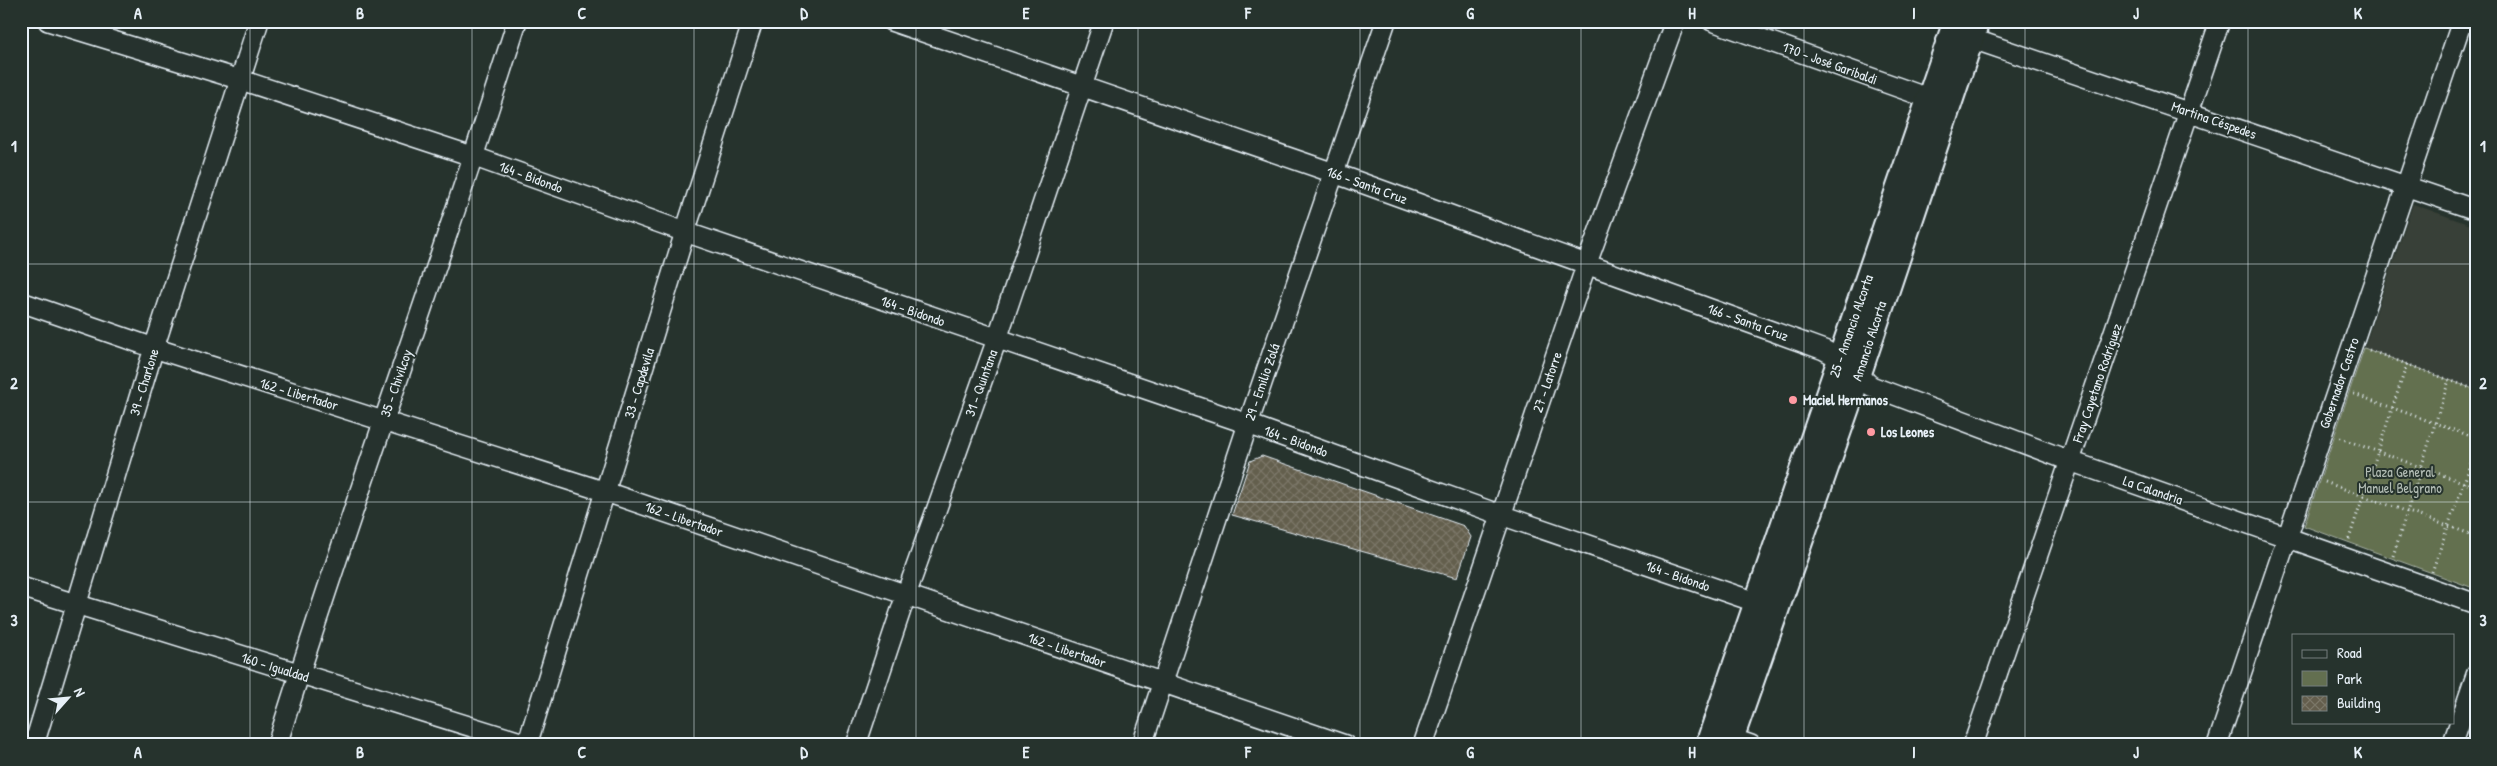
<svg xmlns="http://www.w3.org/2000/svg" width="2497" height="766" viewBox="0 0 2497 766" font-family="'Patrick Hand',sans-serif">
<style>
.built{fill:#394037}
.green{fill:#636f50;stroke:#a6b0a4}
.building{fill:url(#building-cross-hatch);stroke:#e8f1f8}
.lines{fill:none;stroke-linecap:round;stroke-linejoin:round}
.minor-casing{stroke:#e8f1f8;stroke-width:22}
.major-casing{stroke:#e8f1f8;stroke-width:28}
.path{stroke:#e8f1f8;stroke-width:3;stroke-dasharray:1 4;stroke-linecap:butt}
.minor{stroke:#26332d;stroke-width:19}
.major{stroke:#26332d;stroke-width:24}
.grid{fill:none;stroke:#e8f1f8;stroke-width:1;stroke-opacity:0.55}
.poi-dot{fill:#ff9aa2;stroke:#26332d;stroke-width:2}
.labels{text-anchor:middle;stroke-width:4;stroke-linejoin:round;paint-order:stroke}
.street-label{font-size:14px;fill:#e8f1f8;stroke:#26332d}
.poi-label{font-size:14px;font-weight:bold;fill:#e8f1f8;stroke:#26332d;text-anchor:start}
.park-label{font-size:14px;fill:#b3bdb5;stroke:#26332d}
.neatline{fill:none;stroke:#e8f1f8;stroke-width:2}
.grid-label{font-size:16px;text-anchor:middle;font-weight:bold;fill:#e8f1f8}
</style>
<defs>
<pattern id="building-cross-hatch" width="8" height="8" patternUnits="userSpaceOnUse" patternTransform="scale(1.25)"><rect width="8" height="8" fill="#645e4d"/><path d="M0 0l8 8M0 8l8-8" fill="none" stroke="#7a7667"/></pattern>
</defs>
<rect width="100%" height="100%" fill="#26332d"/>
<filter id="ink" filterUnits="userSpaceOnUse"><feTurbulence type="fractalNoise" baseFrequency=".02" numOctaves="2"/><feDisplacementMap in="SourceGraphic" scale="10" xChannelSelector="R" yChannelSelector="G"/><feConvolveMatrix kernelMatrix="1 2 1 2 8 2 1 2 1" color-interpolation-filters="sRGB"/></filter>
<g filter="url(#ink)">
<path class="built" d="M2413,204L2476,227V390L2364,348Z"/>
<path class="green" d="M2364,348L2476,390V589L2304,526Z"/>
<path class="building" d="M1262,456L1464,526L1471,537L1457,578L1232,515L1250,461Z"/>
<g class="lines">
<defs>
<path id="minor" d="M48,21L241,80L475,157L685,232L1248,424L1501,515L1770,607
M891,21L1334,173L1824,350L1839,358L1871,386L2070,461L2476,604
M1712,21L1942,103
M1958,34L2476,210
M21,302L154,348L606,492L1345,745
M21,587L530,745
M1719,734L1751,745
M34,745L154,348L259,21
M277,745C352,502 441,264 517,21
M527,745L685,232L753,21
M856,745L906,595L997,339L1104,21
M1142,745L1248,424L1386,21
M1423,745L1587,263L1675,21
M1973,745L2220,21
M2217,745L2462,21
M2452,745L2476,675"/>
<path id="major" d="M1708,745L1956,21
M1729,745L1858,376L1977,21"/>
</defs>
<use href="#minor" class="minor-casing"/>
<use href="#major" class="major-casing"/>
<path class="path" d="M2369,350L2476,390
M2407,364L2363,496L2448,526L2476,450
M2354,394L2476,438
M2340,438L2476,487
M2325,482L2363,496L2348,542
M2393,556L2449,380
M2432,572L2448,526L2476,536"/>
<use href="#minor" class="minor"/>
<use href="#major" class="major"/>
</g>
</g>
<path class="grid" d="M250,21V745M472,21V745M694,21V745M916,21V745M1138,21V745M1360,21V745M1581,21V745M1804,21V745M2025,21V745M2248,21V745M21,264H2476M21,502H2476"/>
<g class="poi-dot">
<circle cx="1793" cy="400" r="5"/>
<circle cx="1871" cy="432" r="5"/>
</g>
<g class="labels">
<g class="street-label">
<text transform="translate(1830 63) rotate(20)" y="5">170 - José Garibaldi</text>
<text transform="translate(2214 120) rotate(19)" y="5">Martina Céspedes</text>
<text transform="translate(531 177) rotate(20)" y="5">164 - Bidondo</text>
<text transform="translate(1367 185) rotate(20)" y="5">166 - Santa Cruz</text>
<text transform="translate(913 311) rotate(19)" y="5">164 - Bidondo</text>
<text transform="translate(1748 322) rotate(20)" y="5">166 - Santa Cruz</text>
<text transform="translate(1851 326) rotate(-71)" y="5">25 - Amancio Alcorta</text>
<text transform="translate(1869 341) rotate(-72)" y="5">Amancio Alcorta</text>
<text transform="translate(144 382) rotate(-73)" y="5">39 - Charlone</text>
<text transform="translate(1262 382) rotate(-71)" y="5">29 - Emilio Zolá</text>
<text transform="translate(1547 382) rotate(-71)" y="5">27 - Latorre</text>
<text transform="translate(396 383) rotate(-71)" y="5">35 - Chivilcoy</text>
<text transform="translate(639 383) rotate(-73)" y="5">33 - Capdevila</text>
<text transform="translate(981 383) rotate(-70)" y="5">31 - Quintana</text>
<text transform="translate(2097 383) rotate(-71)" y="5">Fray Cayetano Rodríguez</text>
<text transform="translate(2339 383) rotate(-71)" y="5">Gobernador Castro</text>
<text transform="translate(299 394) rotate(17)" y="5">162 - Libertador</text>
<text transform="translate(1296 441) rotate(20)" y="5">164 - Bidondo</text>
<text transform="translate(2153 490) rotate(19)" y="5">La Calandria</text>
<text transform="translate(684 519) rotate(19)" y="5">162 - Libertador</text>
<text transform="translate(1678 576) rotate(19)" y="5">164 - Bidondo</text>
<text transform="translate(1067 650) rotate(19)" y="5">162 - Libertador</text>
<text transform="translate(275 667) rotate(17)" y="5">160 - Igualdad</text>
</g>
<g class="poi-label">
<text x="1803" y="405">Maciel Hermanos</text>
<text x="1881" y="437">Los Leones</text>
</g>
<g class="park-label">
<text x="2400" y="477">Plaza General<tspan x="2400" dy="16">Manuel Belgrano</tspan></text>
</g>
</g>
<rect width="2497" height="766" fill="none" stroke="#26332d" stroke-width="55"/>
<rect x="2292" y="634" width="162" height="90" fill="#26332d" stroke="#747f7e"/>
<rect x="2302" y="650" width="25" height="8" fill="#26332d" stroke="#747f7e"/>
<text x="2337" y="658" font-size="15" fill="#e8f1f8">Road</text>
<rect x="2302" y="671" width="25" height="15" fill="#636f50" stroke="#747f7e"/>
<text x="2337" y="684" font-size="15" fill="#e8f1f8">Park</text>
<rect x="2302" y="696" width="25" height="15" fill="url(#building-cross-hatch)" stroke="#747f7e"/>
<text x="2337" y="708" font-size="15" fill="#e8f1f8">Building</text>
<g transform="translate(68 698) rotate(63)" stroke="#26332d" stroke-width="4" paint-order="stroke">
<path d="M0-4L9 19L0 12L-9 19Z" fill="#e8f1f8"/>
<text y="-8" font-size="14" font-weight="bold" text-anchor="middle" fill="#e8f1f8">N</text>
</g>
<rect x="28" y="28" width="2442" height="710" class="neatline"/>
<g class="grid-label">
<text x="138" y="19">A</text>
<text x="360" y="19">B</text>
<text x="582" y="19">C</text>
<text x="804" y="19">D</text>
<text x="1026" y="19">E</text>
<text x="1248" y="19">F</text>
<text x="1470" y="19">G</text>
<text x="1692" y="19">H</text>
<text x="1914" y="19">I</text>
<text x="2136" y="19">J</text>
<text x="2358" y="19">K</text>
<text x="14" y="152">1</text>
<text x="2483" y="152">1</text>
<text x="14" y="389">2</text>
<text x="2483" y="389">2</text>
<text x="14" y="626">3</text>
<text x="2483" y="626">3</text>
<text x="138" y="758">A</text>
<text x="360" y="758">B</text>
<text x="582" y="758">C</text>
<text x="804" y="758">D</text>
<text x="1026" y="758">E</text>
<text x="1248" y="758">F</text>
<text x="1470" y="758">G</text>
<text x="1692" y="758">H</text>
<text x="1914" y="758">I</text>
<text x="2136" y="758">J</text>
<text x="2358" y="758">K</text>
</g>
</svg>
